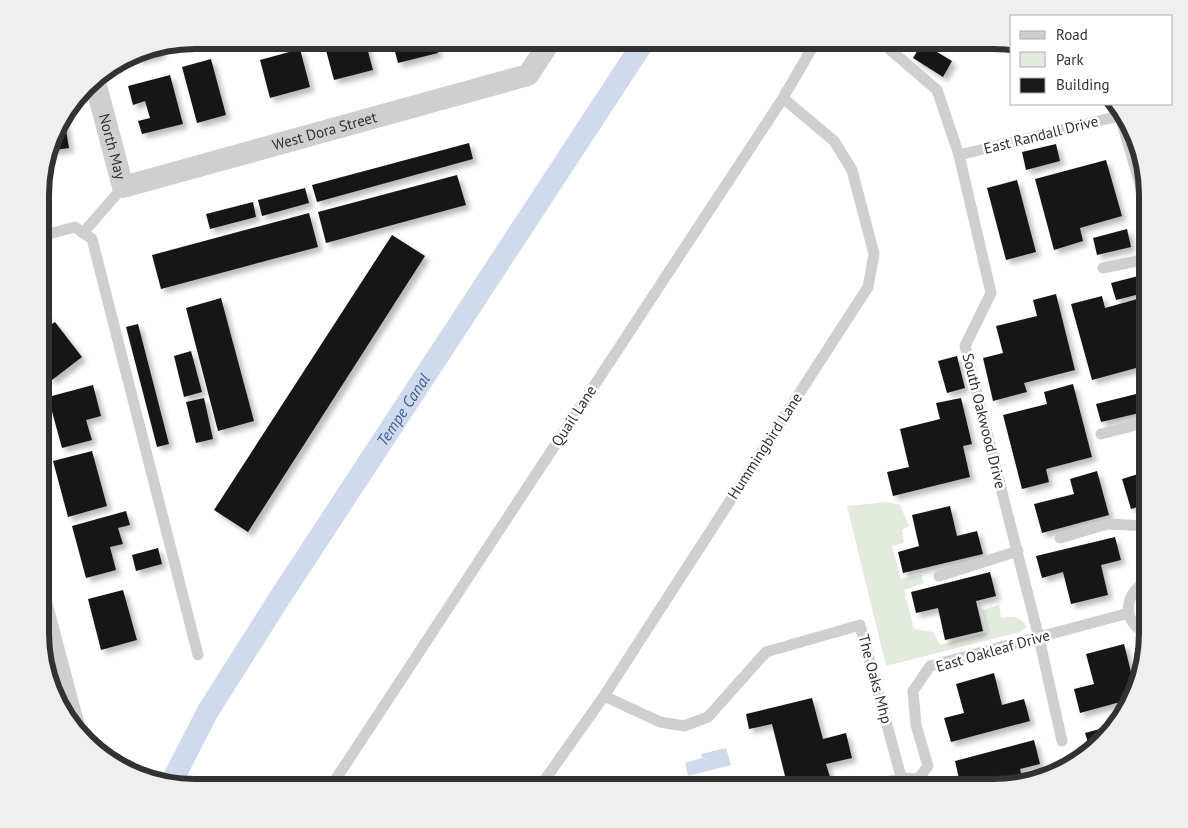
<svg xmlns="http://www.w3.org/2000/svg" width="1188" height="828" viewBox="0 0 1188 828" font-family="'PT Sans',sans-serif">
<style>
.green{fill:#e3ebdf}
.water{fill:#cfdaec}
.lines{fill:none;stroke-linecap:round;stroke-linejoin:round}
.canal{stroke:#cfdaec;stroke-width:22}
.building{fill:#191919;filter:url(#shadow)}
.service{stroke:#cfcfcf;stroke-width:11}
.minor{stroke:#cfcfcf;stroke-width:22}
.labels{text-anchor:middle;stroke-width:5;stroke-linejoin:round;paint-order:stroke}
.street-label{font-size:15px;fill:#323232;stroke:#fff}
.water-label{font-size:16px;font-style:italic;fill:#426193;stroke:#fff}
.rim{fill:none;stroke:#323232;stroke-width:6}
</style>
<defs>
<filter id="shadow"><feDropShadow dx="4.5" dy="4.5" stdDeviation="2.5" flood-color="#0004"/></filter>
</defs>
<rect width="100%" height="100%" fill="#fff"/>
<path class="green" d="M887,502L900,505L909,526L902,530L904,543L892,546L901,579L921,575L924,583L904,590L914,629L933,632L940,645L987,632L982,610L999,605L1001,618C1012,616 1021,616 1027,627L1020,632L886,666L847,506Z"/>
<path class="water" d="M726,748L731,765L688,776L685,763L702,758L701,754Z"/>
<g class="lines">
<path class="canal" id="s1" d="M170,785L208,711L277,602L645,40"/>
</g>
<path class="building" d="M334,40H365L373,70L334,80L324,43Z
M392,40H434L438,53L398,63Z
M922,43L952,61L943,77L913,58Z
M160,47L161,54L137,60L136,52Z
M300,49L310,87L270,98L260,60Z
M211,59L226,115L197,123L182,67Z
M170,75L183,124L142,134L138,121L150,118L145,101L133,105L128,86Z
M64,118L69,148L48,151L56,126Z
M469,143L473,159L317,202L312,185Z
M1056,144L1060,161L1026,170L1022,152Z
M1106,160L1122,216L1080,228L1083,241L1054,250L1035,179Z
M457,175L466,205L326,243L318,212Z
M1017,180L1036,252L1006,260L987,188Z
M305,188L309,203L262,216L258,200Z
M253,202L256,217L210,229L206,214Z
M309,213L318,247L161,289L152,255Z
M1127,229L1131,247L1097,255L1093,238Z
M392,235L425,256L248,532L214,510Z
M1146,274L1148,292L1116,300L1111,283Z
M1056,294L1075,370L1024,383L1027,392L993,401L983,358L1003,353L996,326L1037,316L1033,300Z
M1102,296L1105,308L1148,296V380L1139,382L1136,368L1092,380L1071,304Z
M221,298L254,421L218,431L186,308Z
M43,312L52,324L55,322L82,357L52,380L41,367V313Z
M138,324L169,444L157,447L126,327Z
M191,351L202,392L184,397L174,356Z
M957,356L965,388L947,393L938,361Z
M1073,384L1092,457L1046,469L1049,482L1022,489L1003,415L1047,404L1044,392Z
M93,385L101,416L86,420L92,440L62,448L48,397Z
M1148,391V411L1101,422L1096,404Z
M204,398L213,439L196,443L186,402Z
M961,398L972,444L963,446L970,477L893,496L887,472L909,467L900,429L940,419L936,403Z
M92,451L107,506L68,517L53,461Z
M1097,471L1109,515L1042,533L1034,504L1074,494L1070,479Z
M1148,471V504L1131,509L1122,479Z
M950,506L957,536L977,531L983,554L903,573L898,552L919,546L912,515Z
M126,511L130,525L118,528L123,544L110,547L116,570L86,578L72,526Z
M1115,537L1121,560L1101,565L1108,595L1071,604L1063,572L1042,578L1036,556Z
M158,548L162,564L136,571L132,555Z
M990,572L996,596L976,601L983,631L945,640L938,608L916,613L911,592Z
M123,590L137,640L101,650L88,599Z
M1124,644L1132,676L1142,673L1140,683L1131,699L1080,713L1074,689L1094,684L1086,654Z
M994,673L1002,705L1024,699L1030,721L951,742L944,718L964,713L956,684Z
M812,698L823,739L846,733L852,758L826,764L830,777L788,788L772,724L749,729L746,714Z
M1118,724L1116,727L1090,749L1085,733Z
M1034,740L1040,764L1020,769L1023,781L993,788H985L982,777L960,783L955,761Z"/>
<g class="lines">
<path class="service" d="M885,40L887,47L937,90L959,155L991,293L965,346L1039,638L1062,741
M1120,116L1148,212
M959,155L1123,115
M83,233L123,187
M41,236L75,227L92,239L198,655
M1103,268L1146,259L1148,260
M1101,434L1148,422
M1060,538L1107,524L1148,526
M939,576L1018,551
M1148,581C1123,592 1121,624 1148,634
M604,696L660,722L684,726L708,717L766,652L860,625L904,788
M330,788L783,98L815,43
M539,788L604,696L868,287L874,254L852,170L834,141L783,98
M864,788L902,778L918,779L928,766L916,725L913,691L930,666L1129,613"/>
<g class="minor">
<path id="s2" d="M94,78L123,187L528,75L551,40"/>
<path d="M41,602L74,726"/>
</g>
</g>
<g class="labels">
<g class="street-label">
<text dy="5" stroke="none"><textPath href="#s2" startOffset="322">West Dora Street</textPath></text>
<text transform="translate(1041 135) rotate(-14)" y="5">East Randall Drive</text>
<text dy="5" stroke="none"><textPath href="#s2" startOffset="71">North May</textPath></text>
<text transform="translate(574 416) rotate(-57)" y="5">Quail Lane</text>
<text transform="translate(984 421) rotate(76)" y="5">South Oakwood Drive</text>
<text transform="translate(765 446) rotate(-57)" y="5">Hummingbird Lane</text>
<text transform="translate(993 651) rotate(-16)" y="5">East Oakleaf Drive</text>
<text transform="translate(875 679) rotate(75)" y="5">The Oaks Mhp</text>
</g>
<g class="water-label">
<text dy="6" stroke="none"><textPath href="#s1" startOffset="442">Tempe Canal</textPath></text>
</g>
</g>
<path d="M0 0H1188V828H0ZM195 49H993A146 146 0 0 1 1139 195V633A146 146 0 0 1 993 779H195A146 146 0 0 1 49 633V195A146 146 0 0 1 195 49Z" fill="#efefef" fill-rule="evenodd"/>
<path class="rim" d="M195 49H993A146 146 0 0 1 1139 195V633A146 146 0 0 1 993 779H195A146 146 0 0 1 49 633V195A146 146 0 0 1 195 49Z"/>
<rect x="1010" y="15" width="162" height="90" fill="#ffffff" stroke="#adadad"/>
<rect x="1020" y="31" width="25" height="8" fill="#cfcfcf" stroke="#adadad"/>
<text x="1056" y="40" font-size="15" fill="#323232">Road</text>
<rect x="1020" y="52" width="25" height="15" fill="#e3ebdf" stroke="#adadad"/>
<text x="1056" y="65" font-size="15" fill="#323232">Park</text>
<rect x="1020" y="78" width="25" height="15" fill="#191919" stroke="#adadad"/>
<text x="1056" y="90" font-size="15" fill="#323232">Building</text>
</svg>
